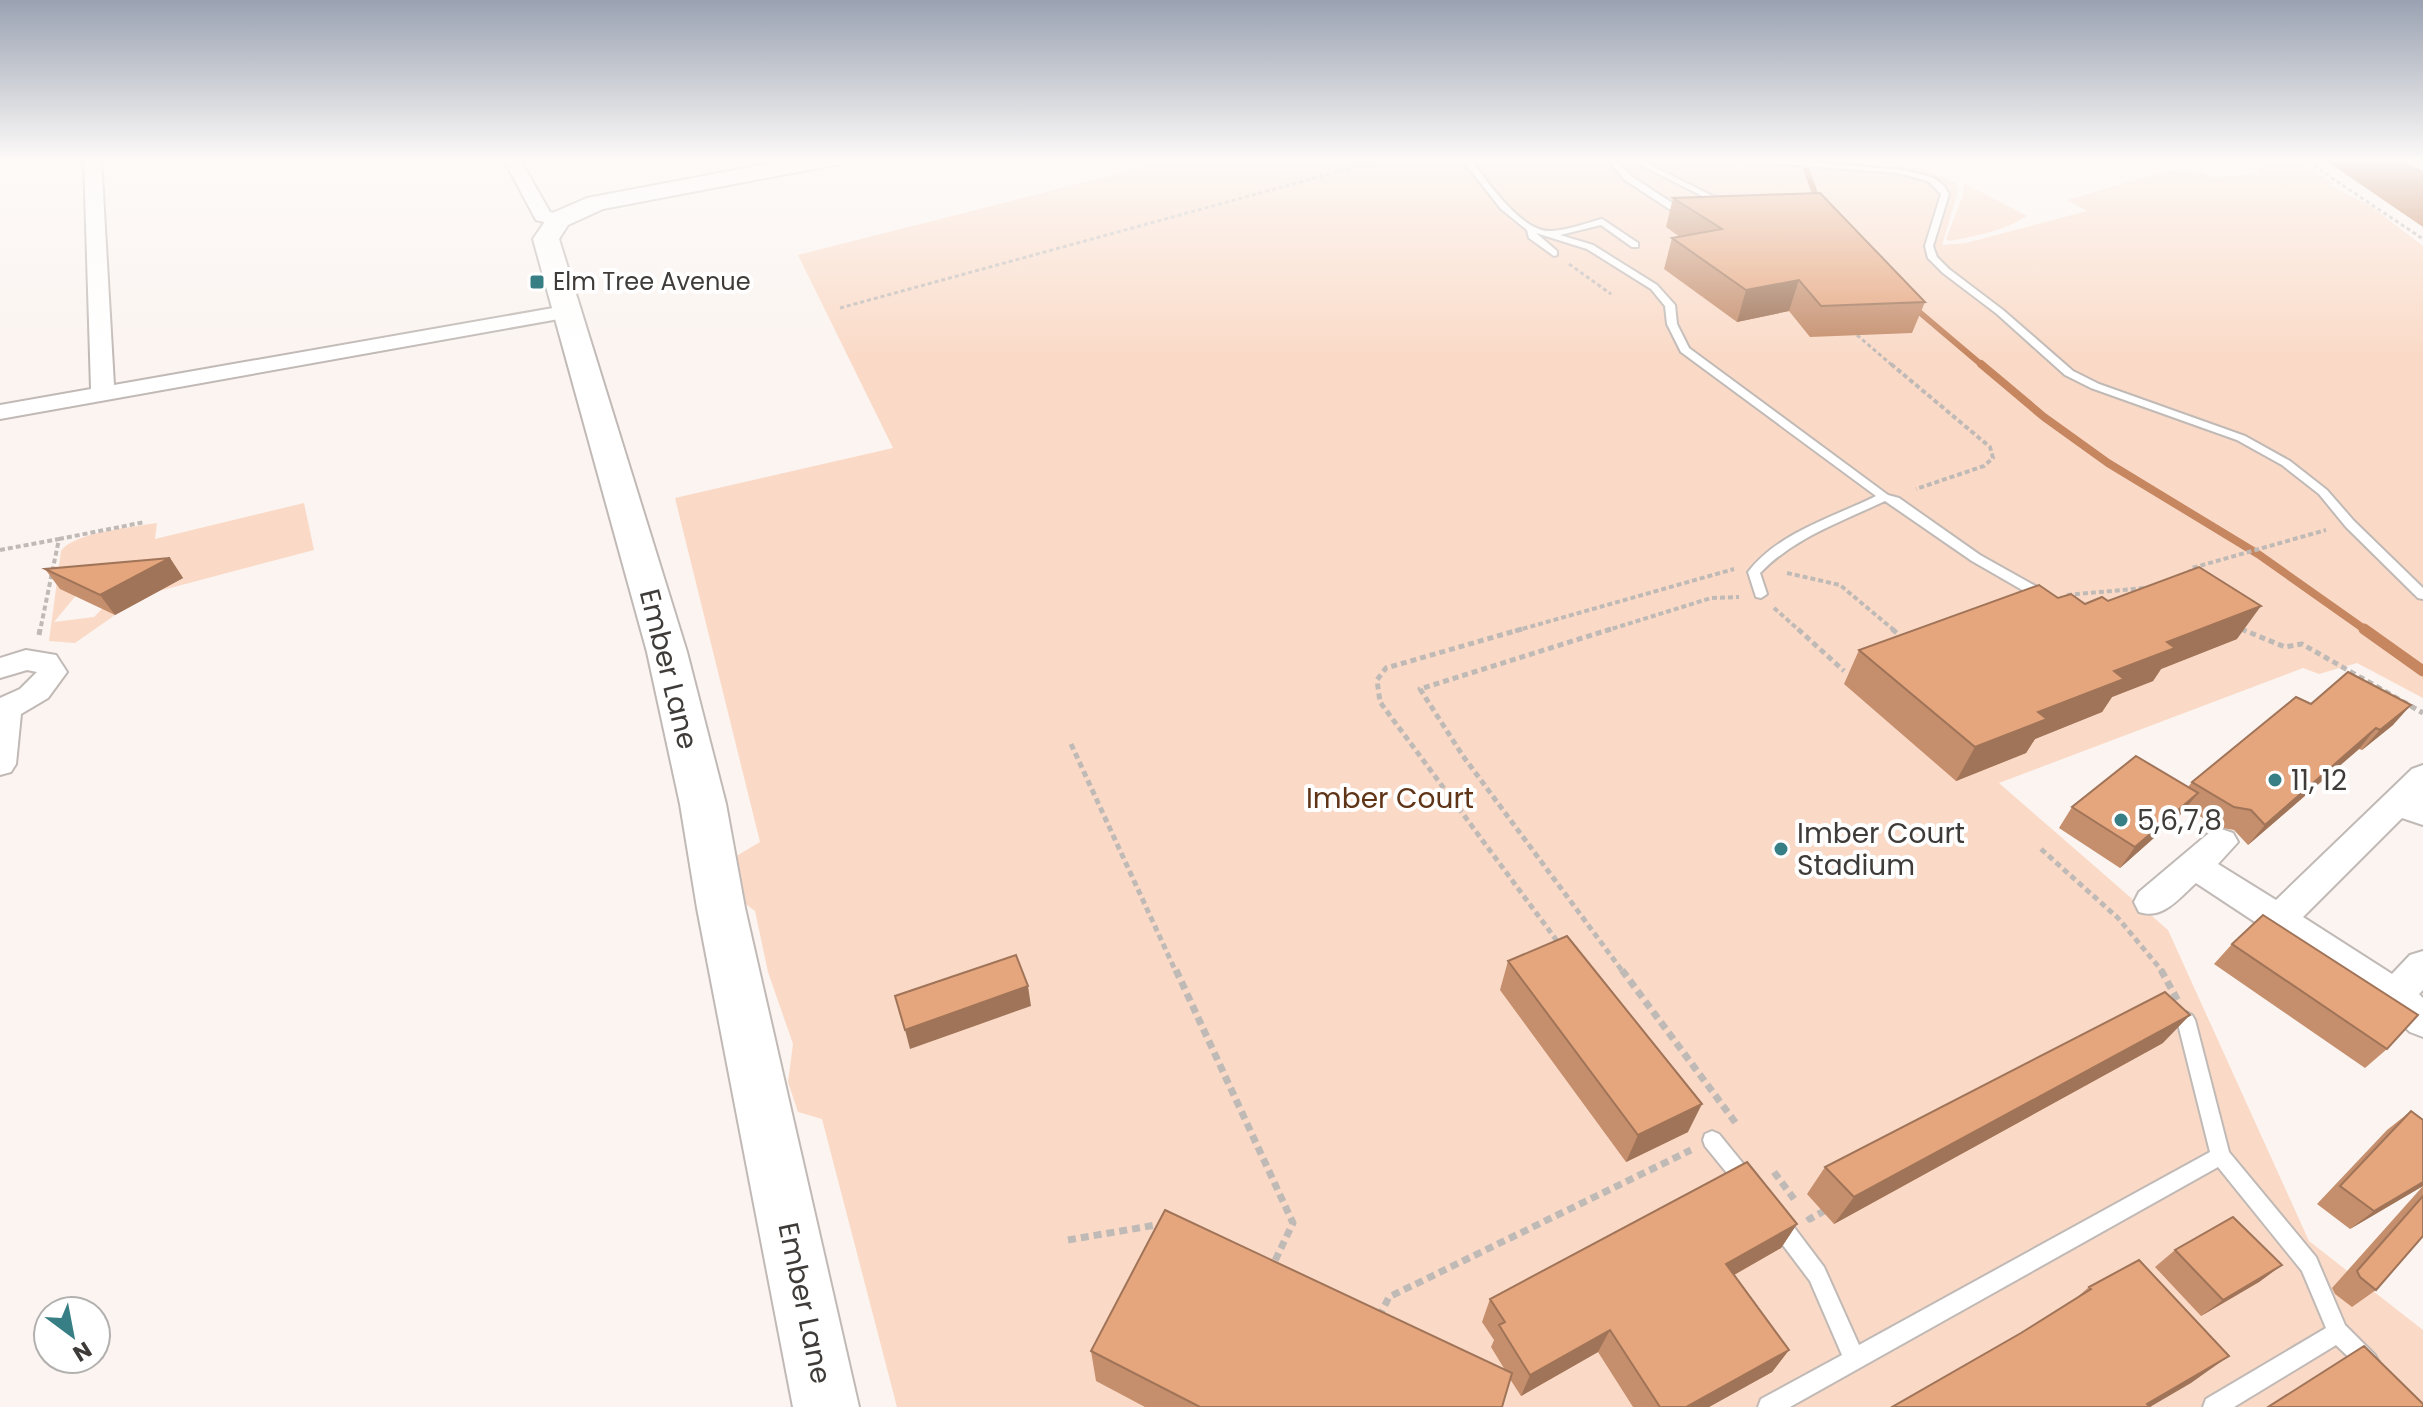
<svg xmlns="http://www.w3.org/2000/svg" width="2423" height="1407" viewBox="0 0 2423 1407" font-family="Poppins,sans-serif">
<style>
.green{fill:#fadac7}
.water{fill:#c58660}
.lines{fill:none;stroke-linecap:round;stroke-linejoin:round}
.stream-far2{stroke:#c58660;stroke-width:6}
.stream-far1{stroke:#c58660;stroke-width:8}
.stream{stroke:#c58660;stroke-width:11}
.lane-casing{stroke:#c0b9b5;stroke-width:4}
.street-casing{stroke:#c0b9b5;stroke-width:4}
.secondary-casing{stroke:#c0b9b5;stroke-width:4}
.path-far3{stroke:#c0bab7;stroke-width:3;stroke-dasharray:4 3;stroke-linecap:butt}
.path-far2{stroke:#c0bab7;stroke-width:4;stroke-dasharray:5 3;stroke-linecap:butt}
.path-far1{stroke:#c0bab7;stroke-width:5;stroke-dasharray:6 4;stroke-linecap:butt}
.path{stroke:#c0bab7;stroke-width:7;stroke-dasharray:8 5;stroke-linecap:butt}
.lane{fill:#fff;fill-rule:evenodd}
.street{fill:#fff;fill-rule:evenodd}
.secondary{fill:#fff;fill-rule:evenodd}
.wall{fill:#c58e6c}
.shaded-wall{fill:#a07458}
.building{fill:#e5a57d;stroke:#a07458;stroke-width:2}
.poi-dot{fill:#377f85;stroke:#fff;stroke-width:3}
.labels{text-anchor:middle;stroke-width:8;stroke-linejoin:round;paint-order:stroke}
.far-poi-label{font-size:24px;fill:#3e3b39;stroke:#fff;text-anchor:start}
.street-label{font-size:28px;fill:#3e3b39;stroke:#fff}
.poi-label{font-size:28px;fill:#3e3b39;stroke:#fff;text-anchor:start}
.park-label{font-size:28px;fill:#5f3417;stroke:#fff}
</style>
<rect width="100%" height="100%" fill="#fbf4f0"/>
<path class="green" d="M1180,158H1801L1926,170L1956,183L1958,192L1942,245L1966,243L2087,211L2067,200L2169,170L2203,172L2213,177L2261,174L2251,167L2290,165L2285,158H2293L2334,184H2327L2371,206L2423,246V698L2357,663L2319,674L2303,668L1999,783L2168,930L2309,1241L2423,1330V1407H897L822,1119L798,1112L788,1082L793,1044L768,972L755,911L731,893L728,861L760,842L675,498L893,448L798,255Z
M1964,183L2027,216C2004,231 1976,236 1950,241L1946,239L1963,195Z
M304,503L314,550L159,591L146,598L137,594L78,593L54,622L94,617L103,608L115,615L75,643L49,641L61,551C74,532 134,527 157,523L155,539Z"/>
<path class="water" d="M2322,158H2397L2423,171V227Z"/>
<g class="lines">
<path class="stream-far2" d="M1802,158L1816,196L1822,203
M1911,305L1983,366"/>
<path class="stream-far1" d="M1981,364L2044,417L2108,463L2258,554L2367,631"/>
<path class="stream" d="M2364,629L2423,671"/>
<defs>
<path id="lane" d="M1461,158H1469C1486,179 1522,234 1552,231C1569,230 1586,223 1602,219L1638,243V247H1632L1601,225L1560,235L1593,245L1657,285L1675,305L1677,324L1689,348L1888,495L1899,498L1980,555L2048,593L2049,596L2048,599H2038L1972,561L1885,501C1841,522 1795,537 1760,573L1767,594L1761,598L1756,597L1748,572C1779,532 1832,518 1876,496L1681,352L1667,324L1665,306L1651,289L1587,249L1536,233L1557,251V255L1554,256L1529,238L1527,230L1501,209Z
M1606,158H1614L1631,176L1686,212V216H1680L1625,180Z
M1627,158H1636L1727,203L1720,205Z
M1728,158H1757L1904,170L1934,178L1944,186L1949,194L1933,246L1937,257L1949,269L2003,310L2073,371L2099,384L2245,436L2290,461L2327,490L2354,521L2423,588V599L2418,598L2346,527L2319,494L2282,465L2237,440L2091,388L2065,375L1997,314L1943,273L1928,258L1925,246L1941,194L1928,181L1897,173L1732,160Z
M2186,1012L2192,1015L2195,1020L2229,1152L2316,1257L2345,1325L2375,1355L2379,1362L2375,1369L2368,1373L2361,1369L2336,1345L2234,1407H2203L2206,1399L2326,1328L2302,1271L2218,1167L1790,1407H1758L1761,1399L1842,1355L1810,1281L1770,1228L1767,1221L1770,1214L1777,1211L1784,1214L1824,1267L1859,1345L2210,1152L2177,1020L2180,1015Z
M1712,1131L1719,1134L1754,1177L1757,1183L1754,1189L1747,1192L1740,1189L1705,1146L1703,1140L1705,1134Z"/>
<path id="street" d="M84,158H101L114,385L570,305L580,311L570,317L0,419V405L91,389Z
M503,158H519L550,212L566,216L568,220L566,224L559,226L536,220Z
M26,650L56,655L67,672L48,698L21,714L16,764L11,772L0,775V698L20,689L37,672L27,670L0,678V658Z
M2423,765V825L2402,818L2303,917L2392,974L2410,955L2423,951V990L2419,994L2423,998V1037L2410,1032L2382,1006L2196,883C2178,899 2163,920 2139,912L2134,902L2139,892L2209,833L2221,829L2233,833L2238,842L2218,864L2276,900L2412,769Z"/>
<path id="secondary" d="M798,158H846L843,163L834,165L603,209L568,225L559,239L687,652L726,804L745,908L859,1407H793L697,908L680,804L647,652L533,239L550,214L587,198Z"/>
</defs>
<use href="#lane" class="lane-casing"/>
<use href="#street" class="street-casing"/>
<use href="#secondary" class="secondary-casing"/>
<path class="path-far3" d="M2302,158L2423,239
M2410,158L2423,165
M1569,264L1611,294
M840,308L1388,158
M1857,335L1893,366"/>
<path class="path-far2" d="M1891,364L1990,447L1993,458L1984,466L1916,489
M59,539L145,522
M0,550L59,539L40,631
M1787,573L1840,585L1895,631
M2188,574L2192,568L2326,530
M2067,595L2144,588
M1774,608L1800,631
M2238,628L2246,631
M1515,631L1734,569
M1605,631L1711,598L1739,597"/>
<path class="path-far1" d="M1522,629L1386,668L1377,680L1380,702L1560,945
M1611,629L1420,689L1463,756L1623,972
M1798,629L1844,671
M1892,629L1904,639
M2241,629L2285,647L2302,644L2423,713
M39,635L40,629
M1071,744L1176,972
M2041,849L2118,918L2163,972"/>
<path class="path" d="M1176,970L1293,1223L1272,1267
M1622,970L1738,1126
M2161,970L2178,1001
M1774,1172L1794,1199
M1808,1216L1810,1219L1824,1211
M1068,1240L1156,1225L1161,1228
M1379,1317L1389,1297L1691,1150"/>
<use href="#lane" class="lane"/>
<use href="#street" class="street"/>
<use href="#secondary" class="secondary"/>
</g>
<path class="wall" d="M1673,198L1925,302L1912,333L1810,337L1789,311L1737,322L1664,269L1672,238L1680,237L1666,227Z
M170,558L183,578L115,615L60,589L45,569Z
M2058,598L2085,604L2108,601L2237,639L2161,669L2153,681L2112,697L2102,712L2035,739L2026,753L1956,781L1844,684L1859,650Z
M2311,704L2393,725L2362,750L2359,749L2248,845L2234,830L2218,827L2186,808L2182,813L2120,868L2059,828L2072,807L2188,787L2192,782Z
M2232,944L2387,1049L2365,1068L2214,964Z
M1508,961L1688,1132L1626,1162L1500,990Z
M2163,1043L1834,1224L1807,1194L1825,1167Z
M2411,1111L2423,1120V1186L2350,1229L2317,1204L2387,1130Z
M2423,1186V1236L2376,1290L2352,1307L2335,1294L2332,1288Z
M1797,1224L1781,1248L1734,1275L1789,1350L1772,1372L1709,1407H1633L1598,1352L1521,1396L1510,1379L1502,1407H1145L1096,1381L1091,1351L1505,1370L1491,1347L1494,1340L1482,1322L1490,1299Z
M2175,1250L2282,1265L2259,1282L2201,1316L2155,1267Z
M2089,1287L2191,1383L2021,1333L2074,1300Z"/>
<path class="shaded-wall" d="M1799,280L1789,311L1737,322L1746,290Z
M170,558L183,578L115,615L100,595Z
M2261,606L2237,639L2161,669L2153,681L2112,697L2102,712L2035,739L2026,753L1956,781L1975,747L2167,642Z
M2411,705L2393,725L2362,750L2380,730Z
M2376,728L2359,749L2248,845L2265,825Z
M2198,793L2182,813L2120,868L2135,847Z
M1028,986L1031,1006L910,1049L905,1030Z
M2190,1015L2163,1043L1834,1224L1854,1197Z
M1702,1104L1688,1132L1626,1162L1638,1135Z
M2423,1182V1186L2350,1229L2374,1211Z
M1797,1224L1781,1248L1711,1288L1726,1264Z
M2282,1265L2259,1282L2201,1316L2223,1300Z
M1610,1330L1598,1352L1521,1396L1530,1375Z
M1789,1350L1772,1372L1709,1407H1686Z
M2229,1356L2191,1383L2150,1407L2147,1404Z"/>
<path class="building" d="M1820,193L1925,302L1821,306L1799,280L1746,290L1672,238L1722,229L1673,198Z
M170,558L100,595L45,569Z
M2199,567L2261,606L2167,642L2175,648L2114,671L2124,679L2038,712L2047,719L1975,747L1859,650L2039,585L2058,598L2071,594L2085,604L2102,597L2108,601Z
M2348,672L2411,705L2380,730L2376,728L2265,825L2251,810L2234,807L2192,782L2296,697L2311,704Z
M2136,756L2198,793L2135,847L2072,807Z
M2263,915L2418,1015L2387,1049L2232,944Z
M1567,936L1702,1104L1638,1135L1508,961Z
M1016,955L1028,986L905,1030L895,996Z
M2165,992L2190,1015L1854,1197L1825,1167Z
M2411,1111L2423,1120V1182L2374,1211L2340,1186Z
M1747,1162L1797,1224L1726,1264L1789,1350L1686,1407H1660L1610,1330L1530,1375L1499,1325L1505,1322L1490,1299Z
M2423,1196V1236L2376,1290L2360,1277L2357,1271Z
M1165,1210L1512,1373L1502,1407H1200L1091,1351Z
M2233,1217L2282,1265L2223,1300L2175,1250Z
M2139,1260L2229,1356L2147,1404L2150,1407H1892L2021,1333L2091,1289L2089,1287Z
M2364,1346L2423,1404V1407H2268Z"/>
<linearGradient id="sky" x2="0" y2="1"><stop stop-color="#9aa2b2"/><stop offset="0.45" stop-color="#fdfaf8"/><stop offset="1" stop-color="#fdfaf8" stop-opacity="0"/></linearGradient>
<rect width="2423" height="355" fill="url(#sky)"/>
<g class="poi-dot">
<rect x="529" y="274" width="16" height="16" rx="4"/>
<circle cx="2275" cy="780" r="8"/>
<circle cx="2121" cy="820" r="8"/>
<circle cx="1781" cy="849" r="8"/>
</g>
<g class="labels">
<g class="far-poi-label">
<text x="553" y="290">Elm Tree Avenue</text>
</g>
<g class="street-label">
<text transform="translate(669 669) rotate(76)" y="10">Ember Lane</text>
<text transform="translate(805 1303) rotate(78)" y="10">Ember Lane</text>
</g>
<g class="poi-label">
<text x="2291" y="790">11, 12</text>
<text x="2137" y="830">5,6,7,8</text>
<text x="1797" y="843">Imber Court<tspan x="1797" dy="32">Stadium</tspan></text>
</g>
<g class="park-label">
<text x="1390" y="808">Imber Court</text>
</g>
</g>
<g transform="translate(72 1335) rotate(148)"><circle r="38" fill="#ffffff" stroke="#b2b1b0" stroke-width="2"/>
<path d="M0-6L14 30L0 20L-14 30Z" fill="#377f85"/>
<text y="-12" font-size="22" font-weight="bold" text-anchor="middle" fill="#3e3b39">N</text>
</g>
</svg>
